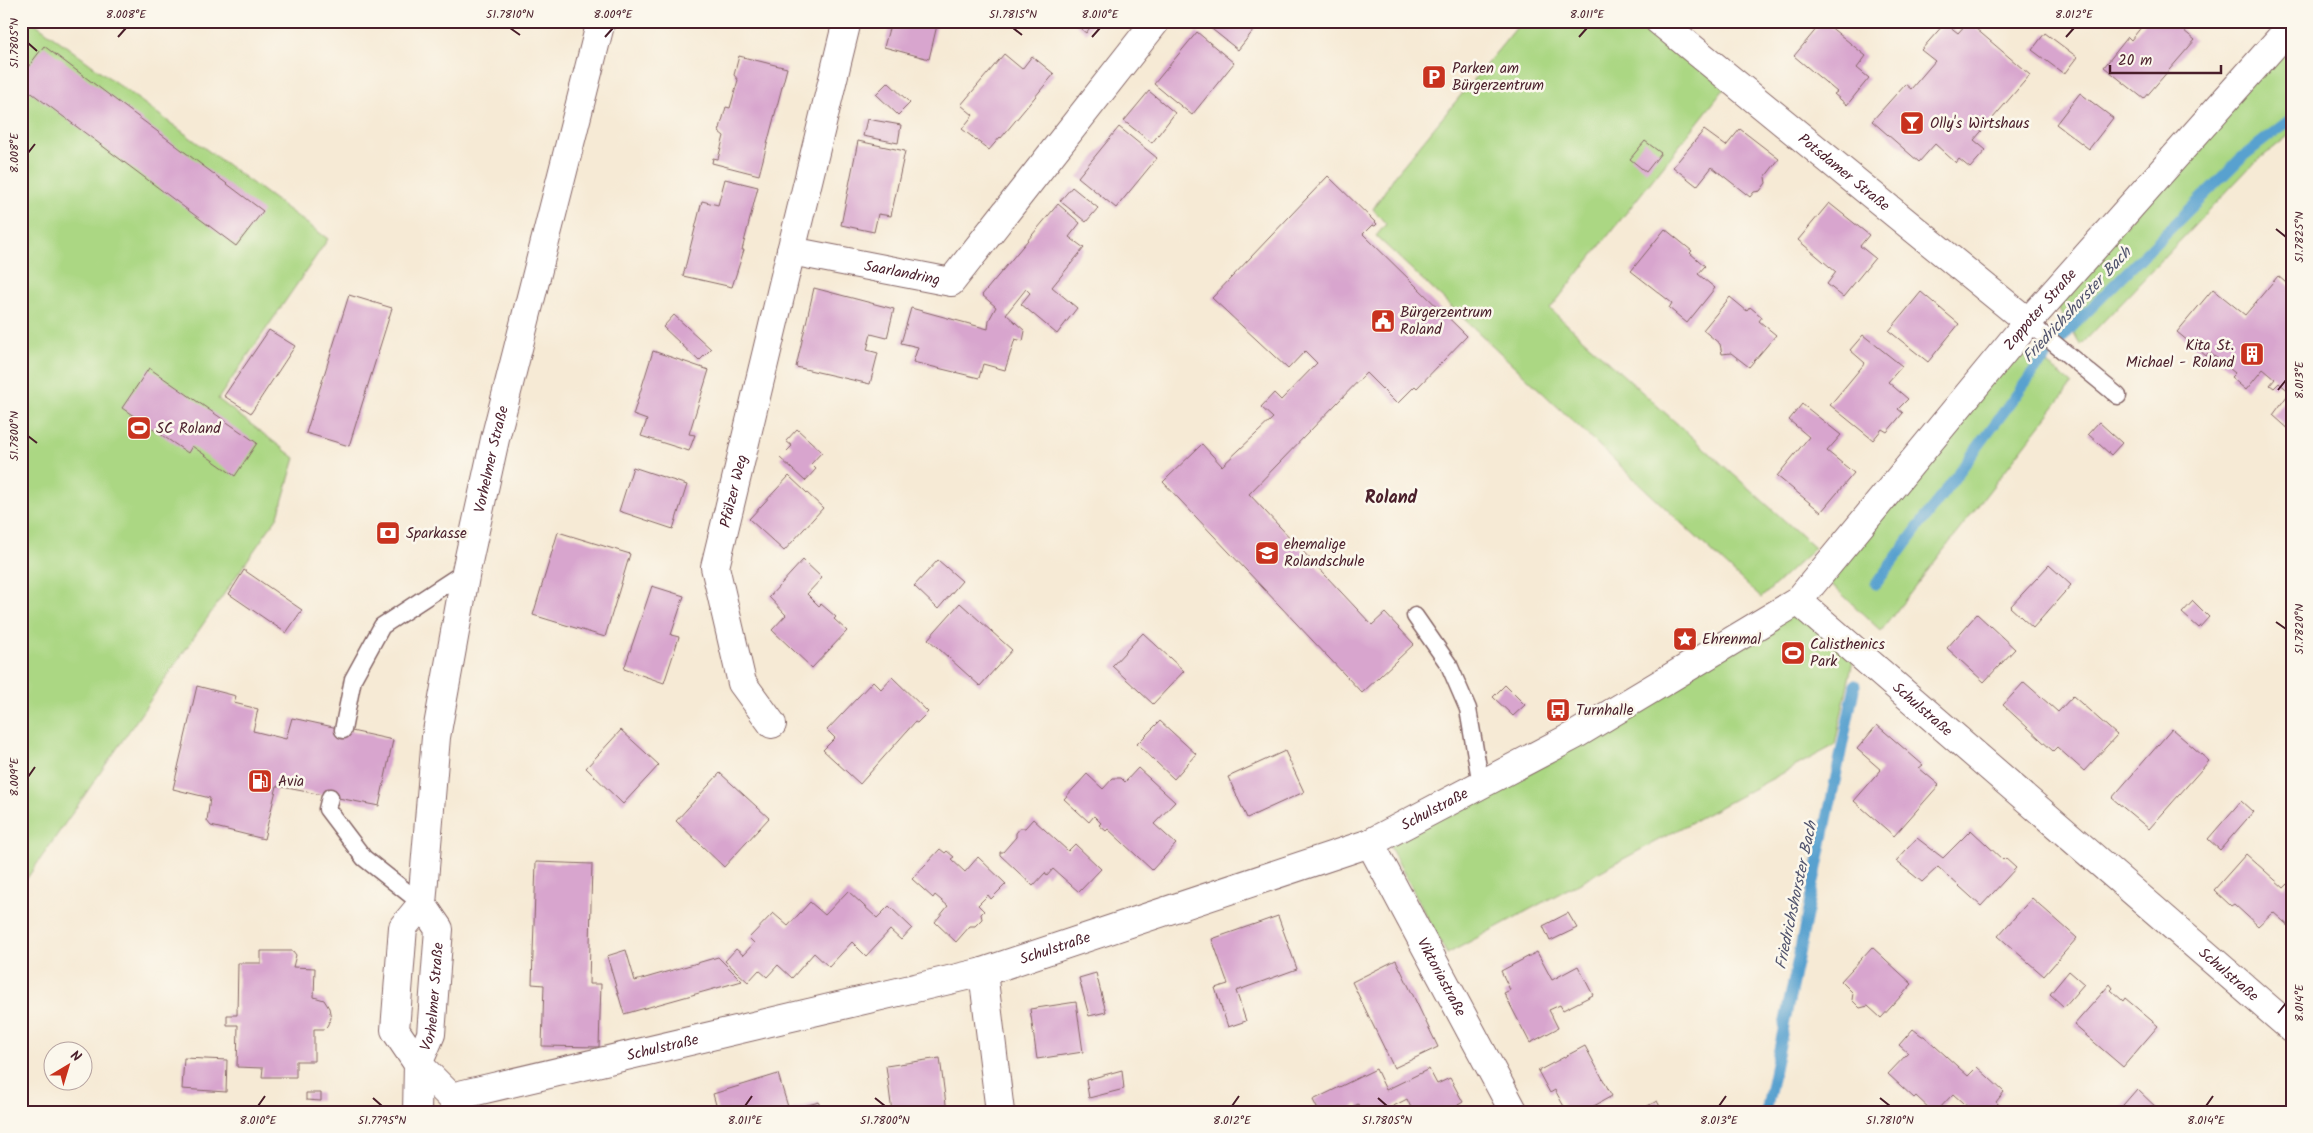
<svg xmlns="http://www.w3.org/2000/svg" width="2313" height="1133" viewBox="0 0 2313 1133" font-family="Kalam,sans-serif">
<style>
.green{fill:#abd783;stroke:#7a7b57}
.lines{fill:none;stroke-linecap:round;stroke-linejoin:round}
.stream{stroke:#58a1cf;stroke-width:11}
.building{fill:#d8a5ce}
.lane-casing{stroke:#866666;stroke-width:19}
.street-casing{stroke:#866666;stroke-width:30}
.secondary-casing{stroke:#866666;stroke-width:30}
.lane{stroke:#fff;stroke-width:16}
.street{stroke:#fff;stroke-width:28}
.secondary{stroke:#fff;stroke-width:28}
.ticks{fill:none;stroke:#4a1f2b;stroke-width:2}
.labels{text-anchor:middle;stroke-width:5;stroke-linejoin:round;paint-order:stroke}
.poi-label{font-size:15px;fill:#4a1f2b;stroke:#fbf7ec;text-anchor:start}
.street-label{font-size:15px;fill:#4a1f2b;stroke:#fbf7ec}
.water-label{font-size:16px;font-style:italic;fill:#50536d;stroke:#fbf7ec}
.quarter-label{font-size:18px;font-weight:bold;fill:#4a1f2b;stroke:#fbf7ec}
.neatline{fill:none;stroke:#4a1f2b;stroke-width:2}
.ticks-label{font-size:12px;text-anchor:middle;fill:#4a1f2b}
</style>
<rect width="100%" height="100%" fill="#fbf7ec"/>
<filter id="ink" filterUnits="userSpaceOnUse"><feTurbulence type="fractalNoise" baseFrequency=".02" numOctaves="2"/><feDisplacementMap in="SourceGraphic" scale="10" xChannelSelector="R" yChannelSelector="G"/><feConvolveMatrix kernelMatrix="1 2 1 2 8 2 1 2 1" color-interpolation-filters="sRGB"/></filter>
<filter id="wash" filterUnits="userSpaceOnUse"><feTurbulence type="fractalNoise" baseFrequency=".0096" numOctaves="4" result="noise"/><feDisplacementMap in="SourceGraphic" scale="20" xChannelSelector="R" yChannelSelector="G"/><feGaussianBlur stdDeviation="1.12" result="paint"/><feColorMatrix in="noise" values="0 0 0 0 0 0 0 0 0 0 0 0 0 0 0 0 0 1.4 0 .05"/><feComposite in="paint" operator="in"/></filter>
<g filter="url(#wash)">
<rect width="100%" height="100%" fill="#f6ead5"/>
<path class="green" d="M21,21H32L328,239L218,399L295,458L278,516L21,887Z
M1522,21H1643L1725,88L1550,309L1815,548L1761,598L1376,236L1386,224L1373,209L1396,174Z
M2292,37V133L2251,166L2081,345L2056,304Z
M2022,343L2072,384L1881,631L1827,580Z
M1798,611L1853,660L1835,745L1447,954L1389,845Z"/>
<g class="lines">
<path class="stream" d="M1876,584L2037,367L2073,326L2241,158L2292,118
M1766,1112L1855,685"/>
</g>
<g id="blocks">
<path class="building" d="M769,21H793L791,28Z
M891,21H938L929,59L884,47Z
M1071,21H1095L1086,33Z
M1212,21H1261L1238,50L1208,26Z
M1823,21L1866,56L1857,68L1869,78L1847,105L1834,94L1837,92L1794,56Z
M2146,21H2172L2195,40L2144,99L2104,67L2128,37L2131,40Z
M1968,22L2030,75L1974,140L1986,150L1970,168L1959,159L1956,163L1935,144L1919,162L1872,121L1905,84L1911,89L1935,61L1921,50L1945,23L1958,33Z
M1197,32L1234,63L1192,115L1154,84Z
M2045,33L2077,57L2064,74L2032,50Z
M44,46L263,211L236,246L21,85V76Z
M1004,54L1022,69L1032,56L1054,74L1001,138L1000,137L989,150L962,129L973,115L961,105Z
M739,56L787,68L759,175L712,163L713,158L718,159L724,136L719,132L726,107L730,108L738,80L734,75Z
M888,82L910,103L898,115L876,94Z
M1149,91L1175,113L1152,143L1124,121Z
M2080,93L2113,118L2089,149L2056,124Z
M867,119L901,125L898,143L863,136Z
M1119,127L1157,158L1116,208L1078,177Z
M1740,129L1779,159L1765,177L1766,183L1760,191L1754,192L1750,197L1712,167L1697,186L1673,167L1704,130L1726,146Z
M858,141L905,151L891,216L878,214L874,232L841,225Z
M1645,141L1661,153L1646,172L1630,159Z
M1328,176L1377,224L1375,226L1372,225L1363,234L1467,336L1417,388L1415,386L1397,404L1366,373L1249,494L1372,625L1385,613L1414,644L1362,693L1163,482L1202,444L1222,466L1273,418L1261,407L1274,393L1281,400L1317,363L1305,351L1288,369L1212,298Z
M725,179L758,187L742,250H744L732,287L683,276L702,201L718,205Z
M1072,187L1098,208L1086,222L1060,201Z
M1829,203L1869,235L1860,246L1875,258L1843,297L1827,284L1836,272L1798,240Z
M1058,204L1080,223L1069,237L1084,248L1052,287L1077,308L1057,334L1021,304L1030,293L1026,289L1006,314L1025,331L1023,341L1015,339L1005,370L983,364L979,378L913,362L918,347L901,343L911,308L988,329L989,320L996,307L982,295Z
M1665,229L1692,251L1690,253L1705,266L1698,274L1715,288L1687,323L1669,308L1672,303L1631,271Z
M2278,276L2292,288V432L2273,415L2290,392L2279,383L2274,388L2270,385L2275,379L2263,369L2246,390L2231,377L2235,373L2209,352L2206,356L2177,332L2213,289L2245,315Z
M814,288L894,309L887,338L871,334L867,350L878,353L870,384L796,367Z
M1921,292L1959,324L1928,362L1889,331Z
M349,295L392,308L349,446L306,433Z
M1730,297L1747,311L1750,307L1762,317L1759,321L1776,335L1749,367L1731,353L1722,354L1720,344L1703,330Z
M674,315L711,349L699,361L663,327Z
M269,330L295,346L251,413L224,396Z
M1863,335L1902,366L1888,382L1908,399L1898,409L1903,413L1887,432L1882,429L1873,440L1830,405L1865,363L1850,350Z
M653,351L709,370L689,434L695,435L689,451L641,436L647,420L633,415Z
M149,368L257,443L235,476L192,446L188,453L122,408Z
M1802,404L1841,435L1827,451L1854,473L1821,512L1777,476L1809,437L1789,420Z
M2099,422L2122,443L2111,455L2088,434Z
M797,429L822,452L811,464L816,469L805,481L780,458L792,446L786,441Z
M633,467L687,485L673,529L619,511Z
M789,476L823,508L784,551L749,519Z
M558,532L630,554L605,637L533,615Z
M803,560L822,578L807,594L819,606L821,604L836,617L834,619L847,631L812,668L772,630L786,615L769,597Z
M938,560L962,581L938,609L914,586Z
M2049,565L2071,585L2033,628L2010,607Z
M244,570L302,610L286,633L229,594Z
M652,586L684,596L671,635L679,637L664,683L624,669Z
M2193,601L2209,617L2199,628L2182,613Z
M960,603L1012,650L980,686L928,639Z
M1977,614L2015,649L1984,682L1947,648Z
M1143,633L1184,671L1153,704L1112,666Z
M892,677L928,712L917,723L915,722L860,784L823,750L835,738L827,730L873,681L881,689Z
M2024,682L2058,712L2073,696L2117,735L2084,771L2057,747L2053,751L2003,705Z
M1505,685L1525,705L1513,716L1493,697Z
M197,686L236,696L234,703L258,709L253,731L286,739L292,718L393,740L379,806L277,786L264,839L211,826L207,821L210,798L173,789Z
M1160,721L1196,754L1174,779L1137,744Z
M1877,725L1923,765L1919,768L1939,785L1894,836L1854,801L1881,770L1857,749Z
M2172,729L2209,761L2149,829L2112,798Z
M621,730L659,765L623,804L586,768Z
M1285,751L1304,792L1247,818L1228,777Z
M1138,768L1175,802L1154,824L1176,844L1152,870L1108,829L1106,831L1099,825L1101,823L1094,816L1089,822L1064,799L1087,774L1103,789L1113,778H1121L1125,782Z
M720,773L769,818L724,867L676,821Z
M2241,801L2253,812L2220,850L2208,839Z
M1033,819L1068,851L1075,844L1101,869L1079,892L1053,869L1047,876L1045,873L1033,886L1000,855V852H1003L1016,837V833L1020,828H1025Z
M1971,830L2003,860L2005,858L2016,868L1981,906L1938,867L1922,882L1896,861L1917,838L1943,858Z
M940,849L945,853L947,851L954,857L951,859L965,872L978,857L1006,884L991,899L988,895L978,905L984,911L981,914L982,919L975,926H970L956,942L935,922L948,906L935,895L933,898L912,879Z
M2246,854L2284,888L2292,880V929L2273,912L2258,926L2234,904L2231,906L2214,890Z
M536,862L592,864L589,984H601L599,1047L542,1046L544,985L532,984Z
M848,891L877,918L889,906L912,928L901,940L890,930L866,956L852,942L829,967L814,953L792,978L778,965L767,977L759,970L748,982L725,961L736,949L743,955L754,943L749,938L773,913L788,926L810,902L825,915Z
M2032,898L2077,938L2044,976L1998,936Z
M1568,913L1577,928L1550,941L1543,926Z
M1278,916L1297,969L1236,991L1246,1021L1228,1027L1215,988L1228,984L1212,939Z
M1872,947L1912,984L1881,1018L1868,1006L1860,1008L1852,1000L1853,993L1841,981Z
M626,950L635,981L718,957L742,981L624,1014L607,956Z
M261,951H293L296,955L293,967L315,968L314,997L324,1000L329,1008L331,1018L327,1026L324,1029H314V1061H296V1077H262L263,1068L237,1067L238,1025H227V1015H237L238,963H261Z
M1537,952L1552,980L1578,966L1593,995L1563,1010L1560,1005L1549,1010L1558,1028L1530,1043L1504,993L1510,990L1501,971Z
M1396,960L1438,1047L1394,1068L1352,982Z
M2069,971L2084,984L2064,1007L2050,994Z
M1096,973L1106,1012L1089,1016L1079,978Z
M2110,984L2113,988L2111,990L2123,1001L2125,998L2158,1026L2123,1067L2074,1025Z
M1076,1002L1083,1052L1037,1059L1030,1009Z
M1913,1029L1922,1036H1924L1968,1076L1977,1067L1988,1077L2004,1092L1996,1102L2007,1112H1973L1953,1094L1936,1112H1933L1916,1096L1914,1098L1888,1074L1908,1053L1899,1045Z
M1585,1046L1612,1096L1583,1112H1567L1555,1090L1550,1093L1538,1071Z
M184,1058L227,1060L226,1092L182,1089Z
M940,1058L947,1112H892L886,1066Z
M1376,1069L1386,1090L1429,1069L1437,1084L1450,1078L1463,1102L1458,1105L1461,1112H1413L1407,1099L1382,1112H1362L1358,1104L1343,1112H1319L1313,1100Z
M1122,1070L1124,1089L1089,1098L1086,1080Z
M778,1074L789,1110L819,1102V1112H718L713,1094Z
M2137,1089L2161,1112H2117Z
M306,1093H321V1101L306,1100Z
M1657,1101L1663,1112H1636Z
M1786,1108L1822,1109V1112H1786Z"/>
</g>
</g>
<g filter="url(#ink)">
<use href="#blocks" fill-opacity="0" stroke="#866666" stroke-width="1"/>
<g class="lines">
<defs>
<path id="lane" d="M2028,322L2118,396
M1415,616L1449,665L1468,709L1481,785
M343,730L353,679L382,626L466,571
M330,797L327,809L364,858L422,904"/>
<g id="street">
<path id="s1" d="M847,21L791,251L951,282L1156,21"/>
<path id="s2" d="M1659,21L2028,322"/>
<path id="s3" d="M1798,601L2292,1029"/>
<path id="s4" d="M772,724L742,683L715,567L791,251"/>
<path id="s5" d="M1370,843L1514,1112"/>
<path d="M983,972L1000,1112"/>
<path id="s6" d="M418,1064L451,1097L983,972L1370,843L1575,735L1798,601L2028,322L2292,25"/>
</g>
<g id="secondary">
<path id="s7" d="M418,1064L395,1030L403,927L422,904L436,737L466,571L495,439L601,21"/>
<path id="s8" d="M417,1112L418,1064L431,1034L439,929L422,904"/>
</g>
</defs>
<use href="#lane" class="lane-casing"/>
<use href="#street" class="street-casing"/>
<use href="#secondary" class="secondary-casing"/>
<use href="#lane" class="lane"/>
<use href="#street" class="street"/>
<use href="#secondary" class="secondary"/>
</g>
</g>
<path class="ticks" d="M510,28L520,35M1013,28L1022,35M118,37L126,28M605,37L613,28M1092,37L1100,28M1579,37L1587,28M2066,37L2074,28M28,43L37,51M28,153L35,144M2276,229L2286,237M2278,390L2286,380M28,436L37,443M2276,622L2286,629M28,777L35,767M2278,1013L2286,1003M373,1098L382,1106M875,1098L885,1106M1378,1098L1387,1106M1880,1098L1890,1106M258,1106L265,1096M745,1106L752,1096M1232,1106L1239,1096M1719,1106L1726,1096M2206,1106L2213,1096"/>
<defs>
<symbol id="parking-square" viewBox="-11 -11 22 22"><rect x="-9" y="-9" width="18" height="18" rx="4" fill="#c8321e" stroke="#fbf7ec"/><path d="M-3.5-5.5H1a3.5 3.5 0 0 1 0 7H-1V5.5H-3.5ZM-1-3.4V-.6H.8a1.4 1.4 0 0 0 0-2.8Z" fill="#fff"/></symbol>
<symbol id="bar-square" viewBox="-11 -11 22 22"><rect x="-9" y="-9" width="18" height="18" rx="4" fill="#c8321e" stroke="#fbf7ec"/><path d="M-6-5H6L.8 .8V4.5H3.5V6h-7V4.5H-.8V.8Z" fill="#fff"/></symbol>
<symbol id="civic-square" viewBox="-11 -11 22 22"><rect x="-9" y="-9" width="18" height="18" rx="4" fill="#c8321e" stroke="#fbf7ec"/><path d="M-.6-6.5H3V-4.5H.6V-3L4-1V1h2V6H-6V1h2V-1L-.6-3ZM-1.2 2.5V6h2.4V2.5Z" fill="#fff"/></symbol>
<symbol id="building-square" viewBox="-11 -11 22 22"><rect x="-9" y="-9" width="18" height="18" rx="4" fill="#c8321e" stroke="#fbf7ec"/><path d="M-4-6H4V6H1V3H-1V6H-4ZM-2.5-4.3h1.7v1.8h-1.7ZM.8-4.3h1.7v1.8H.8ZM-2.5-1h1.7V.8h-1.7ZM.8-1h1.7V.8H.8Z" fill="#fff"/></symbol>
<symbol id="stadium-square" viewBox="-11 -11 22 22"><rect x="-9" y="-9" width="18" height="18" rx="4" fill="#c8321e" stroke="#fbf7ec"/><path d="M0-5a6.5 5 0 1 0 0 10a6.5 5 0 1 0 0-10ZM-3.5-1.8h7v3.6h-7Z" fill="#fff"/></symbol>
<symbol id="bank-square" viewBox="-11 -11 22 22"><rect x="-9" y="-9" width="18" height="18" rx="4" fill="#c8321e" stroke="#fbf7ec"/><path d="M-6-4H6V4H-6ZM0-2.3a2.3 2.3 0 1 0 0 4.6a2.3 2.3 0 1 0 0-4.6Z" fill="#fff"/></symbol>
<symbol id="school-square" viewBox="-11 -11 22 22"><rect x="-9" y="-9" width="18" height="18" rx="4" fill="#c8321e" stroke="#fbf7ec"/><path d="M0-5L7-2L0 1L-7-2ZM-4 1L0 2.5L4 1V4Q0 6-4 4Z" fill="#fff"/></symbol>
<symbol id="sight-square" viewBox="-11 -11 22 22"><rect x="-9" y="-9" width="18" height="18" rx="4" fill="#c8321e" stroke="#fbf7ec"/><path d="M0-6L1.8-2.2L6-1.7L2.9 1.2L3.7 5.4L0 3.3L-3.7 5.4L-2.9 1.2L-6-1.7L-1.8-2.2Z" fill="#fff"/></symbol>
<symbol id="bus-square" viewBox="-11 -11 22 22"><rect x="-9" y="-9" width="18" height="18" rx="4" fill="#c8321e" stroke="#fbf7ec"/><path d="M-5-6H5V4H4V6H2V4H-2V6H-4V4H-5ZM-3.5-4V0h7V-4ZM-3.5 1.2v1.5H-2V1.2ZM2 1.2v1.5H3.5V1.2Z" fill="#fff"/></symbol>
<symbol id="fuel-square" viewBox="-11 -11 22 22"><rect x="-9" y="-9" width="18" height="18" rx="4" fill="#c8321e" stroke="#fbf7ec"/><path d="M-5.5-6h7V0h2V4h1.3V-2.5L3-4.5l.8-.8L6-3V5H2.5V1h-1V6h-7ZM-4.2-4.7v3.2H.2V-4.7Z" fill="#fff"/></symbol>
</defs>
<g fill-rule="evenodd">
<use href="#parking-square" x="1420" y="63" width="28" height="28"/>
<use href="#bar-square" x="1898" y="109" width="28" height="28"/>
<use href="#civic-square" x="1369" y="307" width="28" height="28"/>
<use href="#building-square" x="2238" y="340" width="28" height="28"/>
<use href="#stadium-square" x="125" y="414" width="28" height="28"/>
<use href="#bank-square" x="374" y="519" width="28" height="28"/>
<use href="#school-square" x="1253" y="539" width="28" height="28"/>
<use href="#sight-square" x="1671" y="625" width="28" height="28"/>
<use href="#stadium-square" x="1779" y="639" width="28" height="28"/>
<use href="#bus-square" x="1544" y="696" width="28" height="28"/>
<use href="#fuel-square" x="246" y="767" width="28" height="28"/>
</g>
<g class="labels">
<g class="poi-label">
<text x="1452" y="73">Parken am<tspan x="1452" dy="17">Bürgerzentrum</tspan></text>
<text x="1930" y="128">Olly's Wirtshaus</text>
<text x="1400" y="317">Bürgerzentrum<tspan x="1400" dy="17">Roland</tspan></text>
<text x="2234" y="350" text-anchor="end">Kita St.<tspan x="2234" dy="17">Michael - Roland</tspan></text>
<text x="156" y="433">SC Roland</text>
<text x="406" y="538">Sparkasse</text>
<text x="1284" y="549">ehemalige<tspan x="1284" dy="17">Rolandschule</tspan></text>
<text x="1702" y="644">Ehrenmal</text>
<text x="1810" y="649">Calisthenics<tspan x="1810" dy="17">Park</tspan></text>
<text x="1576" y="715">Turnhalle</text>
<text x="278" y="786">Avia</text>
</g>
<g class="street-label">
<text dy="5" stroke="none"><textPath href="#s2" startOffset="239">Potsdamer Straße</textPath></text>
<text dy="5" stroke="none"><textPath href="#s1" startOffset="350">Saarlandring</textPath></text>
<text dy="5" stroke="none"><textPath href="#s6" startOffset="1872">Zoppoter Straße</textPath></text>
<text dy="5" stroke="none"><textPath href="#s7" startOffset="625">Vorhelmer Straße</textPath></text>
<text dy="5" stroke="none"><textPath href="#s4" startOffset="248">Pfälzer Weg</textPath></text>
<text dy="5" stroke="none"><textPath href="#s3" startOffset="165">Schulstraße</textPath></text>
<text dy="5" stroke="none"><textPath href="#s6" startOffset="1074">Schulstraße</textPath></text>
<text dy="5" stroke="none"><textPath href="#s6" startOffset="669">Schulstraße</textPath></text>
<text dy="5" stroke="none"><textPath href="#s3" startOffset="570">Schulstraße</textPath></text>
<text dy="5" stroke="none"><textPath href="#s5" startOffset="152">Viktoriastraße</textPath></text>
<text dy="5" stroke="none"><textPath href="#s8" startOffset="118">Vorhelmer Straße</textPath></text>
<text dy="5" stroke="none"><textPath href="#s6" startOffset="264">Schulstraße</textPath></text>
</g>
<g class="water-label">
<text transform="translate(2076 304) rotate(-47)" y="6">Friedrichshorster Bach</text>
<text transform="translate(1795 895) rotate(-78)" y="6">Friedrichshorster Bach</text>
</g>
<g class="quarter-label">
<text x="1391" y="503">Roland</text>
</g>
</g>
<rect width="2313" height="1133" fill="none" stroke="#fbf7ec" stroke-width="55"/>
<g transform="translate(68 1066) rotate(38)"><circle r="24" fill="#fbf7ec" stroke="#b4a19f"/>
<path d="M0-4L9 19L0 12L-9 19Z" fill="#c8321e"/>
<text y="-8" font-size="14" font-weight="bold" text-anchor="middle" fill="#4a1f2b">N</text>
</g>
<path d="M2110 65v8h111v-8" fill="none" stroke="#4a1f2b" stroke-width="2.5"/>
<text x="2118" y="65" font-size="15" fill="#4a1f2b" stroke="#fbf7ec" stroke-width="4" paint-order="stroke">20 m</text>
<rect x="28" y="28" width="2258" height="1078" class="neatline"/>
<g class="ticks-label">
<text x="126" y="18">8.008°E</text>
<text x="510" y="18">51.7810°N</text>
<text x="613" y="18">8.009°E</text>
<text x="1013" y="18">51.7815°N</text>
<text x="1100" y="18">8.010°E</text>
<text x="1587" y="18">8.011°E</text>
<text x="2074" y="18">8.012°E</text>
<text transform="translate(14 43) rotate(-90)" y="4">51.7805°N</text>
<text transform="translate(14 153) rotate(-90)" y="4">8.008°E</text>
<text transform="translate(2299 237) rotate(-90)" y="4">51.7825°N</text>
<text transform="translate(2299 380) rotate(-90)" y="4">8.013°E</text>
<text transform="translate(14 436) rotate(-90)" y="4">51.7800°N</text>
<text transform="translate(2299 629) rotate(-90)" y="4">51.7820°N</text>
<text transform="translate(14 777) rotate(-90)" y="4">8.009°E</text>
<text transform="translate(2299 1003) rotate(-90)" y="4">8.014°E</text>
<text x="258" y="1124">8.010°E</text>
<text x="382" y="1124">51.7795°N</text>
<text x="745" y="1124">8.011°E</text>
<text x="885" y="1124">51.7800°N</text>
<text x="1232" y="1124">8.012°E</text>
<text x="1387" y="1124">51.7805°N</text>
<text x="1719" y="1124">8.013°E</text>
<text x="1890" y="1124">51.7810°N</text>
<text x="2206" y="1124">8.014°E</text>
</g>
</svg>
